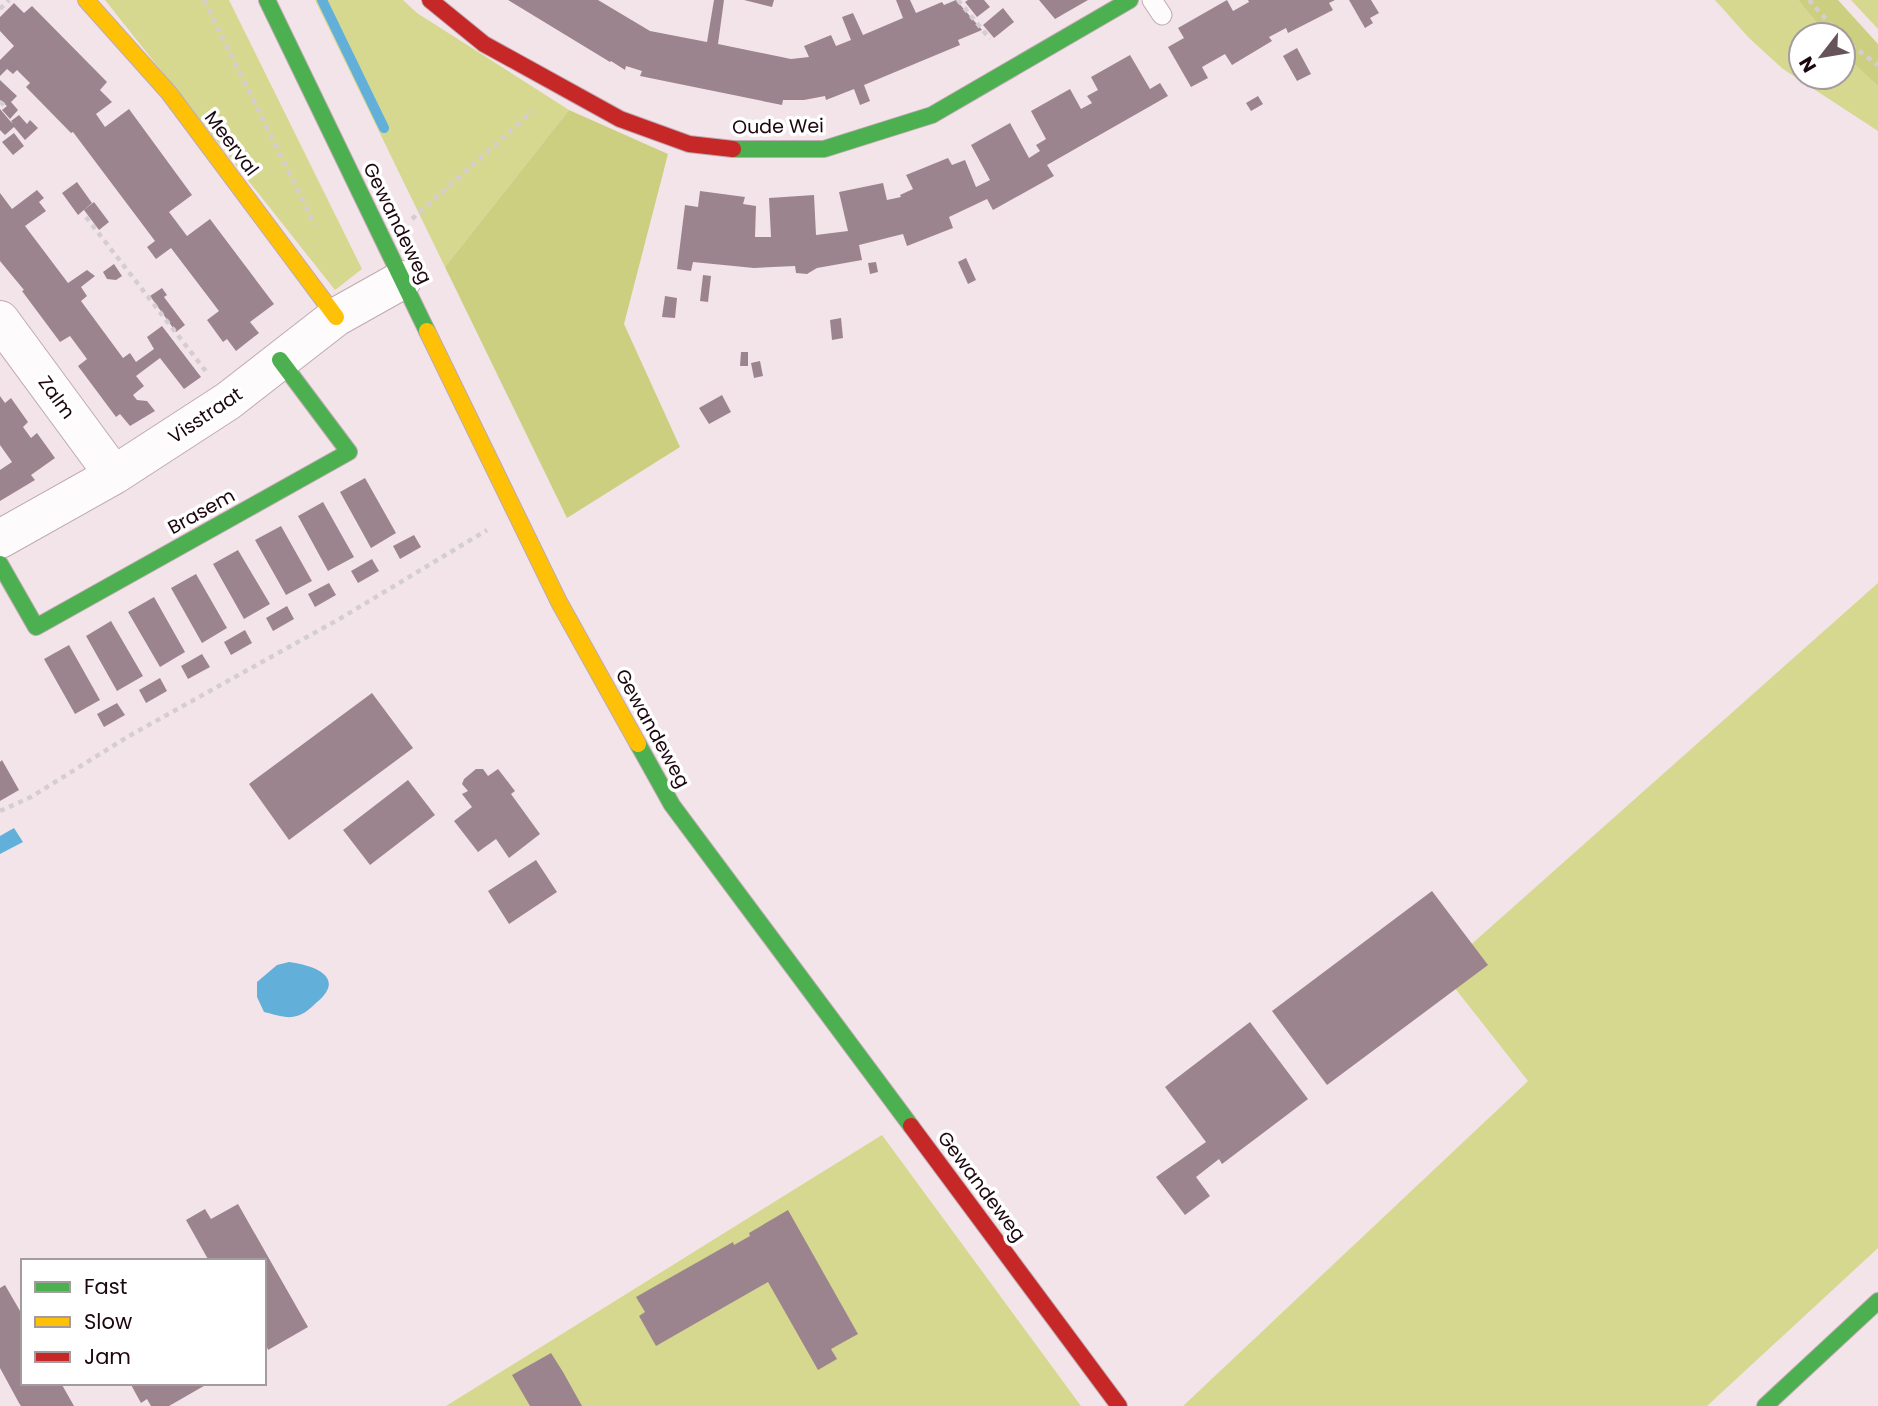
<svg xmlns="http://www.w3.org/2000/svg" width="1878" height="1406" viewBox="0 0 1878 1406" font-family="Poppins,sans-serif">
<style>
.green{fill:#d5d88e}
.forest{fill:#cccf80}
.water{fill:#62b0da}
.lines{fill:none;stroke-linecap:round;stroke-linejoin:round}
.stream{stroke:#62b0da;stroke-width:10}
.building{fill:#9c848f}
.lane-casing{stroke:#beabb2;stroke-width:21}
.street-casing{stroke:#beabb2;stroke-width:40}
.fast-casing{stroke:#beabb2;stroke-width:18}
.slow-casing{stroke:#beabb2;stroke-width:18}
.jam-casing{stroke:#beabb2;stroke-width:18}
.path{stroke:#d4ced0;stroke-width:4.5;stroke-dasharray:5 5;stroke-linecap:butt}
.lane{stroke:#fdfbfc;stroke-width:19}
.street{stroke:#fdfbfc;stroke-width:38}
.fast{stroke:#4caf50;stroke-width:16}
.slow{stroke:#ffc107;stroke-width:16}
.jam{stroke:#c62828;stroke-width:16}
.labels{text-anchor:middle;stroke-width:7;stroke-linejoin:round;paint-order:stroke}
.street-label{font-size:19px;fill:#1c060f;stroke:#fff}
</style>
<rect width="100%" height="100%" fill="#f3e4e9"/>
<path class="green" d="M105,0H229L362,269L335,290Z
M315,0H403L417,13L569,110L445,267Z
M1715,0H1798L1827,35H1801V77H1843V54L1878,86V131L1783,69L1749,38Z
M1851,0H1878V29Z
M1878,583V1248L1707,1406H1183L1528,1081L1454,987L1439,973Z
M882,1135L1081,1406H446Z"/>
<path class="forest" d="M1798,0H1838L1878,44V86L1843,54V35H1827Z
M569,110L668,154L624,324L680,447L567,518L445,267Z"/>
<path class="water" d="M14,828L23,842L0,854V836Z
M289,962C313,965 348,977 316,1003C310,1009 302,1016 292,1017C284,1018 273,1014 264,1012L257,997V982L277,965Z"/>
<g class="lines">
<path class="stream" d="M322,0L384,128"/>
</g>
<path class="building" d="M508,0H598L650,31L707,42L714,0H724L718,44L791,59L809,57L804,46L831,35L836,46L851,40L842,17L853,13L863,35L903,18L896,0H910L916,13L942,2L944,5L956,0L982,30L958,40L960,45L864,85L870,101L860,105L854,89L826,100L825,96L804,100H783L782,105L640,76L642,71L626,66L625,70L611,61L610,62Z
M744,0H774L772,7Z
M968,0H984L990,7L977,17L965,2Z
M1039,0H1088L1055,19Z
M1227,0L1233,11L1249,2L1248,0H1335L1329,3L1333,10L1288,33L1286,28L1269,37L1272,41L1232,65L1225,54L1202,67L1208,78L1191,87L1168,47L1184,38L1178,28Z
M1349,0H1371L1379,13L1370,18L1373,23L1365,28Z
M14,3L24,13L32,6L107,82L100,90L112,102L96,114L105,127L129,109L192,195L169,212L187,236L210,219L274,304L250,322L259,333L236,351L227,339L223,342L207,320L219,311L171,248L156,259L147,247L155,241L73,132L71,133L26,87L30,83L17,70L13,74L7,69L0,76V60L14,46L0,31V17Z
M1003,8L1014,22L994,38L983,25Z
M1297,48L1311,74L1297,81L1283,56Z
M1130,55L1150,89L1160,83L1168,96L1047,165L1054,176L993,210L987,199L949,217L953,228L907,246L903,234L859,245L862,260L817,268L807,274L796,273L795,266L754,268L693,262L691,271L677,269L685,205L698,207L700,191L745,197L743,204L756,206L755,237H771L769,198L814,195L816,235L848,231L839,192L883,183L887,200L901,197L900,195L913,189L906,175L948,158L952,165L965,160L976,187L990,180L971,145L1010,123L1029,158L1040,151L1036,145L1046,139L1031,111L1070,89L1081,109L1092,103L1087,96L1098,90L1091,77Z
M0,80L17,96L11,102L18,110L10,119L2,110L7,106L0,100Z
M1258,96L1263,104L1251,111L1246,103Z
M0,109L11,122L13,123L11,121L19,115L27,124L30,120L38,128L25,140L14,127L5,135L0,130Z
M14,133L24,146L13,155L2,142Z
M77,182L92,203L78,215L62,193Z
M37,190L44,198L39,202L46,211L25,226L68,283L87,270L95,276L81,287L87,296L81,301L123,358L130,353L136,362L154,349L147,337L162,326L201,377L184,389L160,358L136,376L144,386L133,395L137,400L147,401L155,411L130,426L120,414L116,417L78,366L87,359L70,336L60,342L22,291L24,290L0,261V193L12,209Z
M94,202L109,222L99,230L84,210Z
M966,258L976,280L968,284L958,262Z
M876,262L878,272L870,274L868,263Z
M114,264L122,276L116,280L107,279L103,272Z
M703,275L711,276L708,302L700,301Z
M162,288L167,295L164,297L185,325L176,332L150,296Z
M665,296L677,298L675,318L662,317Z
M841,318L843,338L832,340L830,320Z
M741,352H748V366H740Z
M760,361L763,376L754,378L751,363Z
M722,395L731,412L709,424L699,408Z
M0,396L5,403L11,398L28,422L23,427L31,438L37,433L55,458L31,475L35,480L0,501V470L12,462L0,445Z
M365,478L396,533L371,548L340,492Z
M323,502L354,557L328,571L298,516Z
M281,526L312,581L286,595L255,540Z
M414,535L421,547L400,559L393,546Z
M238,550L270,604L244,619L213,564Z
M372,559L379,571L358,583L351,571Z
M196,574L227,628L202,643L171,588Z
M329,583L336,595L315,607L308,594Z
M154,597L185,652L160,667L128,612Z
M287,606L294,619L273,631L266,618Z
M111,621L143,676L117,691L86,636Z
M245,630L252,643L231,655L224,642Z
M69,645L100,700L75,714L44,659Z
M202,654L210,667L188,679L181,666Z
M160,678L167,691L146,703L139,690Z
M372,693L413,748L289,840L249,784Z
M117,703L125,715L104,727L97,714Z
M2,760L19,790L0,801V762Z
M476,769H483L488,776L498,769L515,791L511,794L540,834L509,858L496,839L478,852L454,821L472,807L462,794L468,791L462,784L464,779Z
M408,780L435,815L370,865L343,830Z
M536,860L557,892L509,924L488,891Z
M1432,891L1488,965L1327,1085L1272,1011Z
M1250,1022L1308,1099L1222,1164L1219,1159L1196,1177L1210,1196L1185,1215L1156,1177L1206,1142L1165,1087Z
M238,1204L308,1327L268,1350L267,1347L264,1348V1261H209L186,1220L205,1209L211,1219Z
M788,1210L858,1334L831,1349L837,1359L818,1370L768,1282L656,1346L639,1316L645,1312L636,1297L733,1242L734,1245L750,1236L749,1233Z
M5,1285L23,1316V1383H61L74,1406H21L19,1403L0,1368V1288Z
M551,1353L563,1372L582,1406H530L512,1375Z
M130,1383H209L169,1406H151L147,1399L141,1403Z"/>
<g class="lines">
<defs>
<path id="lane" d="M1152,0L1162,15"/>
<path id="street" d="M0,320L114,475
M0,539L114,475L228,401L336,317L402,280"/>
<path id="fast" d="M267,0L427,331
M733,149H824L932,115L1130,0
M0,564L36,627L349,452L280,360
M638,744L672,805L911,1126
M1765,1406L1878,1301"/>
<path id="slow" d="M86,0L169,93L336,317
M427,331L559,602L638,744"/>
<path id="jam" d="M430,0L484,44L620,119L689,144L733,149
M911,1126L1119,1406"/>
</defs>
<use href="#lane" class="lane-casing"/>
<use href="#street" class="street-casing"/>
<use href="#fast" class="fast-casing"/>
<use href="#slow" class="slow-casing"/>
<use href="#jam" class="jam-casing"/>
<path class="path" d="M204,0L315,225
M958,0L990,39
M1809,0L1840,35
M0,9L9,0
M1843,39L1878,65
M0,102L4,105
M86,217L208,374
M412,219L533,111
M0,811L31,797L129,736L341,618L487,530"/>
<use href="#lane" class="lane"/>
<use href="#street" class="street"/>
<use href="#fast" class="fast"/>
<use href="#slow" class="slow"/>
<use href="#jam" class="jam"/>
</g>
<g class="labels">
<g class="street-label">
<text transform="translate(778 126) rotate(-1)" y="7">Oude Wei</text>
<text transform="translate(232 143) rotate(53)" y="7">Meerval</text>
<text transform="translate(398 223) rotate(64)" y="7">Gewandeweg</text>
<text transform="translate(57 397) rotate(54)" y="7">Zalm</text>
<text transform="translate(205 415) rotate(-34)" y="7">Visstraat</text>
<text transform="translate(201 511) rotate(-29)" y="7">Brasem</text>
<text transform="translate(653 728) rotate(61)" y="7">Gewandeweg</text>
<text transform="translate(982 1186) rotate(53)" y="7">Gewandeweg</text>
</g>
</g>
<rect x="21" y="1259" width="245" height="126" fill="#ffffff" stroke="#a49b9f" stroke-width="2"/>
<rect x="35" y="1282" width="35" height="10" fill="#4caf50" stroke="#a49b9f" stroke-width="2"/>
<text x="84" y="1294" font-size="21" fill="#1c060f">Fast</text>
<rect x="35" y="1317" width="35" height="10" fill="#ffc107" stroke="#a49b9f" stroke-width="2"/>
<text x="84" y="1329" font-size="21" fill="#1c060f">Slow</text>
<rect x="35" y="1352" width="35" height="10" fill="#c62828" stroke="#a49b9f" stroke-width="2"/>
<text x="84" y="1364" font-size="21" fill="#1c060f">Jam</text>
<g transform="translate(1822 56) rotate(239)"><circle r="33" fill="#ffffff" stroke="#a49b9f" stroke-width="2"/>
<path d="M0-5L12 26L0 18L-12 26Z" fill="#67545b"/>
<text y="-10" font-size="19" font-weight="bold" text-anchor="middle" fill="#1c060f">N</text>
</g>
</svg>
